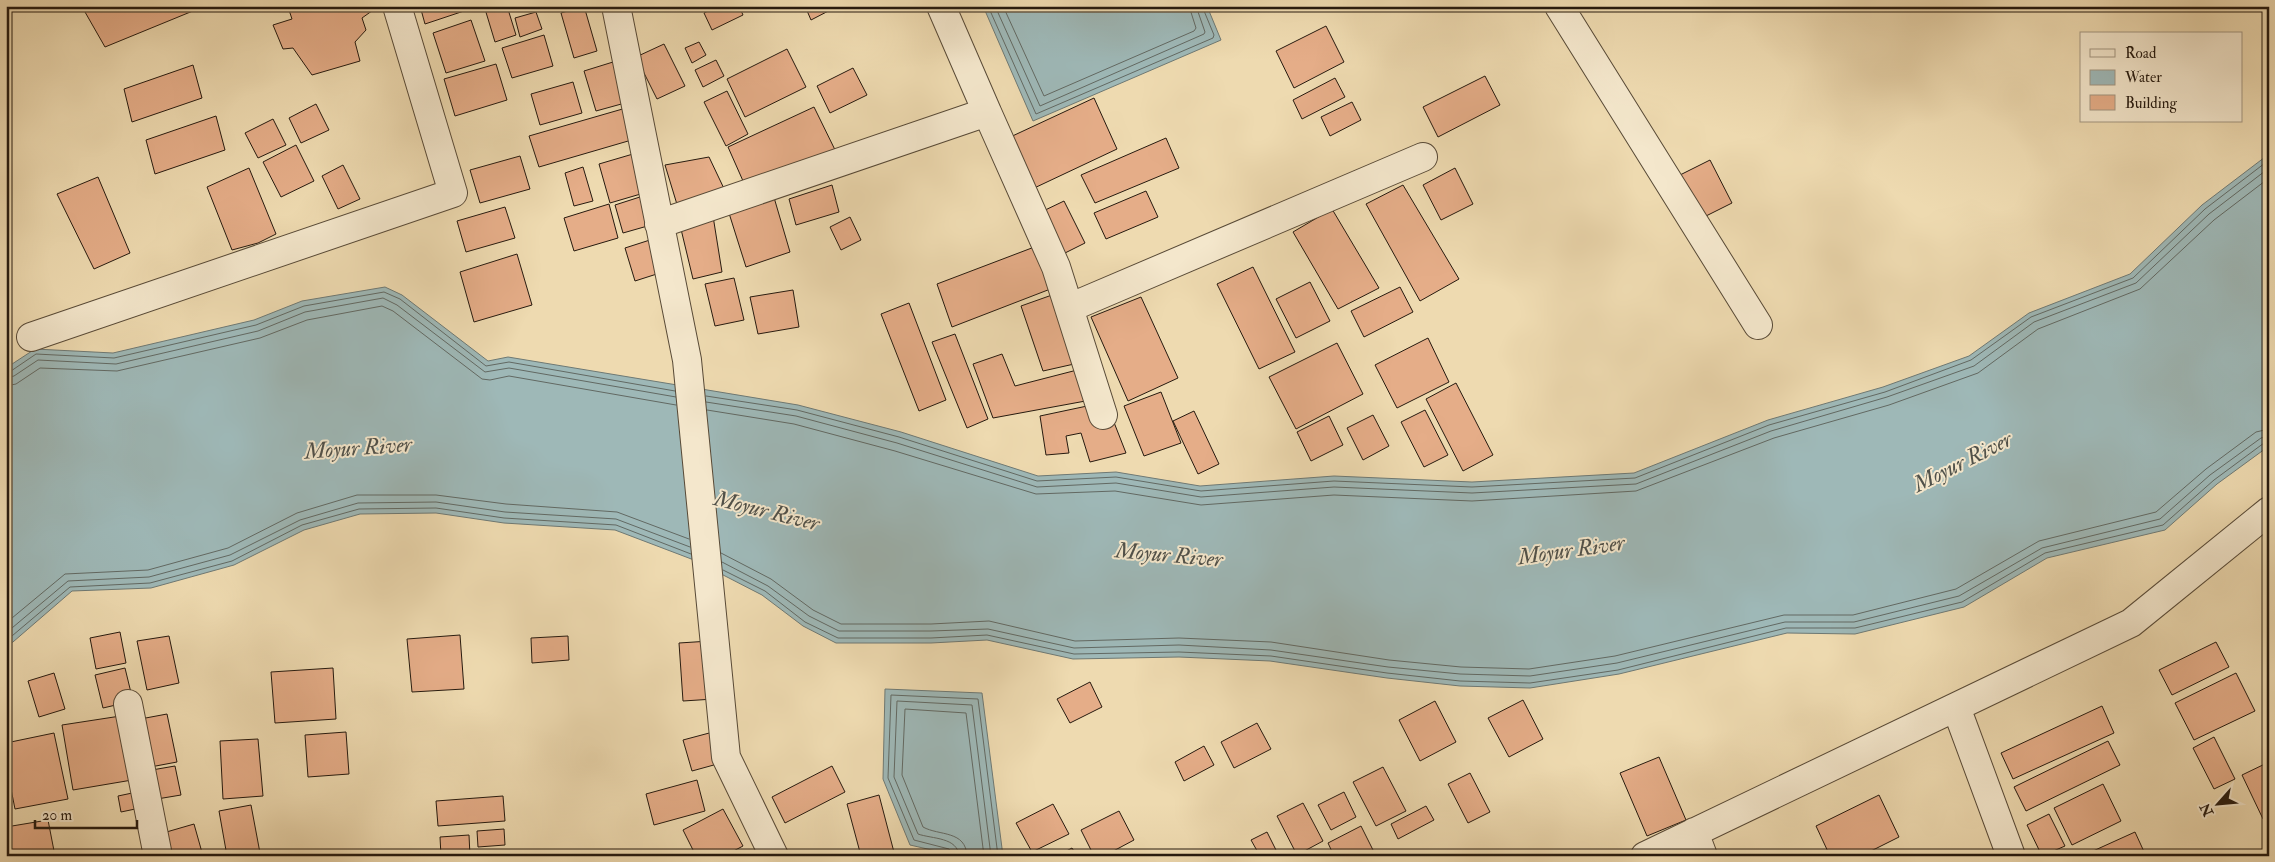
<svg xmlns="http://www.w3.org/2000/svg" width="2275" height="862" viewBox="0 0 2275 862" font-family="'IM FELL Double Pica',serif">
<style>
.water{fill:#9eb8b7;stroke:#6e7974}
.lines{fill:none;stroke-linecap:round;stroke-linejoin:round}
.shore{stroke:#626963;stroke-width:1}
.building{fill:#e5ad88;stroke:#261a0f}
.minor-casing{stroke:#584a37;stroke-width:30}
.minor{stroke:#f4e7cc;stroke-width:28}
.labels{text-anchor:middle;stroke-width:4;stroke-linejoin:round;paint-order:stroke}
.water-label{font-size:22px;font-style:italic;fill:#50514a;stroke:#f4e7cc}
</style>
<rect width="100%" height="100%" fill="#eedab0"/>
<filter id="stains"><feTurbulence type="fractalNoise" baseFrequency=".004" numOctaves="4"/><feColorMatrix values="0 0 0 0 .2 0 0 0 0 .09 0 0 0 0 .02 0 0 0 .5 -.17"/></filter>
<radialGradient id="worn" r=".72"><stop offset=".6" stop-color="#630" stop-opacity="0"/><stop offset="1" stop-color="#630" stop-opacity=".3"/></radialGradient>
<path class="water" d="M983,6H1207L1221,40L1033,121Z
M2269,154V446L2217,484L2165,530L2047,558L1964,607L1855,634L1787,633L1619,674L1530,688L1460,686L1387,678L1270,661L1179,657L1073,659L987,640L931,643H836L803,626L762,595L694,560L615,530L504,523L436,513L360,514L304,530L234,565L151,588L72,591L6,648V368L35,349L113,353L254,320L302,301L385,287L402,295L488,361L508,357L798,405L901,432L1038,476L1116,472L1200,486L1334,476L1472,482L1634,473L1768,420L1883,387L1969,356L2029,313L2130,274L2202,205Z
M885,689L982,693L1003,856H958L910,845L883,779Z"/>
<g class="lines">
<path class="shore" d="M988,6L1036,114L1213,38L1214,35L1202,6
M995,6L1040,106L1204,34L1205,32L1196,6
M1003,6L1044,96L1194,31L1196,28L1189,6
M6,372L11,371L36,354L114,358L256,325L304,306L384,292L400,299L486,366L509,362L675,391
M6,378L14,376L38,360L116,364L258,331L305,312L383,298L397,305L485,372L509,368L676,397
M6,386L16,384L40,368L117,371L260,338L307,320L382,306L393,311L482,379L490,380L509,376L676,405
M706,396L797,410L899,437L1037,481L1116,477L1201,491L1334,481L1472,487L1635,478L1769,425L1885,392L1971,360L2031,317L2133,278L2205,209L2269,160
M706,402L796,416L897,443L1037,487L1116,483L1201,497L1334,487L1472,493L1636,484L1771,431L1887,397L1974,366L2034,322L2136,283L2209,214L2269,168
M707,410L794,424L895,451L1036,494L1115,491L1201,505L1334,495L1472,501L1636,491L1774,438L1889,405L1978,373L2038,329L2140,289L2214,220L2269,178
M721,553L771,579L813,610L841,624H931L989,621L1075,641L1179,638L1271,642L1389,660L1461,667L1529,669L1615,656L1784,615H1853L1956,589L2039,541L2156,512L2206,469L2256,432L2269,429
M722,562L768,586L809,616L839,631H931L988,629L1074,648L1179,645L1271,650L1388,667L1460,674L1530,676L1617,663L1785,622H1854L1959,596L2042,548L2160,519L2210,475L2261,438L2269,436
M723,570L765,591L805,622L838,638H931L987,635L1074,654L1179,652L1271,656L1387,673L1460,681L1530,683L1618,670L1786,628H1855L1962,602L2045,553L2163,525L2214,480L2264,443L2269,442
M6,623L65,574L148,570L228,548L297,513L357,495H436L506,504L617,512L689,539
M6,633L68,581L149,577L230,555L300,520L358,503L436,502L505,512L616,519L690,547
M6,641L70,587L150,583L232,561L302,525L359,509L436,508L504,518L616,525L691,554
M953,856L949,849L914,840L888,778L891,695L978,699L998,856
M959,856C958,837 932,839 918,834L894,777L897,701L972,705L991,856
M967,856C966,830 939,836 923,827L902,775L905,709L966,713L984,856"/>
</g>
<path class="building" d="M98,6H205L105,47L85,12Z
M301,6H375L376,8L362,18L366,30L355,42L360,61L312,75L293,48L283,49L273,25L292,19L289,10Z
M420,6H479L425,24Z
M495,6H507L516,35L495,42L485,9Z
M584,6L597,51L574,58L561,13Z
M718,6H739L743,15L712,30L704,13Z
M805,6H838L811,20Z
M536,12L542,29L520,37L515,18Z
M471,20L485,61L446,73L433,33Z
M1326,26L1344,62L1294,88L1276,51Z
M544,35L553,66L512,78L502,48Z
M699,42L706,55L692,63L685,48Z
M664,44L685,86L657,99L636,57Z
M787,49L806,87L745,117L727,79Z
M716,60L724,76L703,87L695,70Z
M613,62L625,103L596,111L584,71Z
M496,64L507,100L455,116L444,79Z
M193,65L202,98L132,122L124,89Z
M853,68L867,95L830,113L817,86Z
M1485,76L1500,105L1438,137L1423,107Z
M1335,78L1345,97L1302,119L1293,100Z
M573,82L582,113L540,125L531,94Z
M727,91L748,134L726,146L704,102Z
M1094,98L1117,149L1030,190L1006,139Z
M1352,102L1361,120L1330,136L1321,117Z
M316,104L329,130L301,143L289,118Z
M814,107L839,158L747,190L728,147Z
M626,108L635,139L539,167L529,136Z
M216,116L225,150L155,174L146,140Z
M273,119L286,145L258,158L245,133Z
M1166,138L1179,168L1095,203L1081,175Z
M296,145L314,181L281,197L263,162Z
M633,154L644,193L610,203L599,164Z
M520,156L530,189L480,203L470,170Z
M709,157L728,197L679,211L665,165Z
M1710,160L1732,203L1700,219L1678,176Z
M343,165L360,199L338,209L322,176Z
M583,167L593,201L574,206L565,173Z
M249,168L276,234L258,243L232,250L207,187Z
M1455,168L1473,204L1441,220L1423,185Z
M98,177L130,253L94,269L57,194Z
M832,185L839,212L796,225L789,199Z
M1403,185L1459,279L1420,301L1366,204Z
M1146,191L1158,217L1106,239L1094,213Z
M773,194L790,252L746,267L728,210Z
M643,196L651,225L623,233L615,205Z
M1064,201L1085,243L1061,255L1039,213Z
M609,204L618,238L574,251L564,218Z
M505,207L515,238L466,252L457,221Z
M1332,209L1379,288L1338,309L1293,232Z
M713,216L722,272L693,279L680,225Z
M850,217L861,240L841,250L830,227Z
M653,239L663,272L635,281L625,248Z
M1037,246L1053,288L952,327L937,284Z
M517,254L532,305L474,322L460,272Z
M1253,267L1295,352L1259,369L1217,284Z
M734,278L744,320L715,326L705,284Z
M1310,282L1330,321L1296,338L1276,299Z
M1400,287L1413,312L1364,337L1351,311Z
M793,290L799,327L758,334L750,297Z
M1052,295L1083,362L1043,371L1021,306Z
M1141,297L1178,378L1128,401L1091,317Z
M909,303L946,400L919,411L881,314Z
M955,334L988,419L967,428L932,342Z
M1428,338L1449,382L1397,408L1375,365Z
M1337,343L1363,394L1296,429L1269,377Z
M1002,354L1015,386L1081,369L1091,400L993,418L973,364Z
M1456,383L1493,455L1463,471L1426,399Z
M1161,392L1181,443L1144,456L1124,406Z
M1106,402L1126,453L1090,462L1081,433L1066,436L1069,453L1046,455L1040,416Z
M1425,410L1448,455L1424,467L1401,422Z
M1194,411L1219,464L1198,474L1173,421Z
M1373,415L1389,446L1363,460L1347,428Z
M1329,416L1343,445L1311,461L1297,432Z
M120,632L126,663L96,669L90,638Z
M460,635L464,689L412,692L407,639Z
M169,636L179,683L147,690L137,641Z
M568,636L569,660L532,663L531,638Z
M710,641L714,699L683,701L679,643Z
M2216,642L2229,667L2172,695L2159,670Z
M125,668L133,701L103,708L95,675Z
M333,668L336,719L275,723L271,672Z
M54,673L65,709L39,717L28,681Z
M2236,673L2255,711L2194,740L2175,703Z
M1090,682L1102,707L1070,723L1057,699Z
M1523,700L1543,739L1509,757L1488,718Z
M1435,701L1456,742L1420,761L1399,720Z
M2102,706L2114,733L2013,779L2001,753Z
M167,714L177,762L145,768L135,720Z
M127,715L138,779L73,790L62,725Z
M1257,723L1271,749L1234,768L1221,742Z
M346,732L349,774L308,777L305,735Z
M713,732L721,763L692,771L683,740Z
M54,733L68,799L15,809L6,764V743Z
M2214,737L2235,779L2214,789L2193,748Z
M258,739L263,796L223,799L220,741Z
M2108,741L2120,765L2026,811L2014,787Z
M1204,746L1214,765L1184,781L1175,762Z
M1659,757L1686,820L1647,836L1620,773Z
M2269,762V816L2263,819L2242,775Z
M175,766L181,795L151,800L146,771Z
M832,766L845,792L785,823L772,797Z
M1383,767L1406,811L1376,826L1353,782Z
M1470,773L1490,812L1468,823L1448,784Z
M697,780L705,811L654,825L646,794Z
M2103,784L2121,821L2072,845L2054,808Z
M137,792L140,808L121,812L118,796Z
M1344,792L1356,817L1331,830L1318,805Z
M879,795L895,856H861L847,804Z
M1879,795L1899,837L1861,856H1830L1816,826Z
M503,796L505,821L438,826L436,801Z
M1303,803L1323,841L1297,855L1277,816Z
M1053,804L1069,834L1032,852L1016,823Z
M251,805L260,853L227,856L219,811Z
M1426,806L1434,820L1398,839L1391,824Z
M723,809L743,846L724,856H696L683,830Z
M1119,811L1134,840L1104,856H1094L1081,830Z
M2049,814L2065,846L2042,856L2027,825Z
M48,820L55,856H6V827Z
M194,824L203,856H170L163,833Z
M1361,826L1374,852L1368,856H1334L1328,843Z
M504,829L505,845L478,847L477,831Z
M1267,832L1279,856H1260L1251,840Z
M2135,832L2146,856H2082Z
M469,835L470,856H441L440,837Z
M1072,848L1077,856H1057Z"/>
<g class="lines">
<defs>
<path id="minor" d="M616,6L687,360L726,757L774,856
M1559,6L1758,325
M987,112L1056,267L1103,415
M659,224L987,112L941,6
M1069,308L1423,157
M31,337L453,193L397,6
M128,704L158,856
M1956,707L2011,856
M1694,832L1703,856
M1645,856L2131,623L2269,511"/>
</defs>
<use href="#minor" class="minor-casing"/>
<use href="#minor" class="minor"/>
</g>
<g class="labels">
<g class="water-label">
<text transform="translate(358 447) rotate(-4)" y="8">Moyur River</text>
<text transform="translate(1962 461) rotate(-27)" y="8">Moyur River</text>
<text transform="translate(767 510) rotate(14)" y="8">Moyur River</text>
<text transform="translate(1571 549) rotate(-8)" y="8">Moyur River</text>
<text transform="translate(1169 554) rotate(5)" y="8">Moyur River</text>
</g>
</g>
<rect width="2275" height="862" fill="none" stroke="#eedab0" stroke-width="25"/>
<rect x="8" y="8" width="2260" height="847" fill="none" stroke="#261a0f" stroke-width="2.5"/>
<rect x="12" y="12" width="2250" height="837" fill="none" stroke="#261a0f"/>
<rect x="2080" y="32" width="162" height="90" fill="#f4e7cc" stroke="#a29580"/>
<rect x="2090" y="49" width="25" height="8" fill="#f4e7cc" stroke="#a29580"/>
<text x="2125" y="58" font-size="15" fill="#261a0f">Road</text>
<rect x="2090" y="70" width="25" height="15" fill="#9eb8b7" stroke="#a29580"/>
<text x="2125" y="82" font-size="15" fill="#261a0f">Water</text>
<rect x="2090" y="95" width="25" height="15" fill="#e5ad88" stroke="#a29580"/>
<text x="2125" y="108" font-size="15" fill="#261a0f">Building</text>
<g transform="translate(2218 804) rotate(243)" stroke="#f4e7cc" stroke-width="4" paint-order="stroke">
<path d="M0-4L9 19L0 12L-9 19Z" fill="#261a0f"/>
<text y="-8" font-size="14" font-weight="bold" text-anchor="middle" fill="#261a0f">N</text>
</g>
<path d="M35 820v8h102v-8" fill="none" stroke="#261a0f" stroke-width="2.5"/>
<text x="42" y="820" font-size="15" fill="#261a0f" stroke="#f4e7cc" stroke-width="4" paint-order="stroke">20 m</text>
<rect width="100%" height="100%" filter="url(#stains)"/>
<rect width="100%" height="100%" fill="url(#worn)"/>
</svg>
